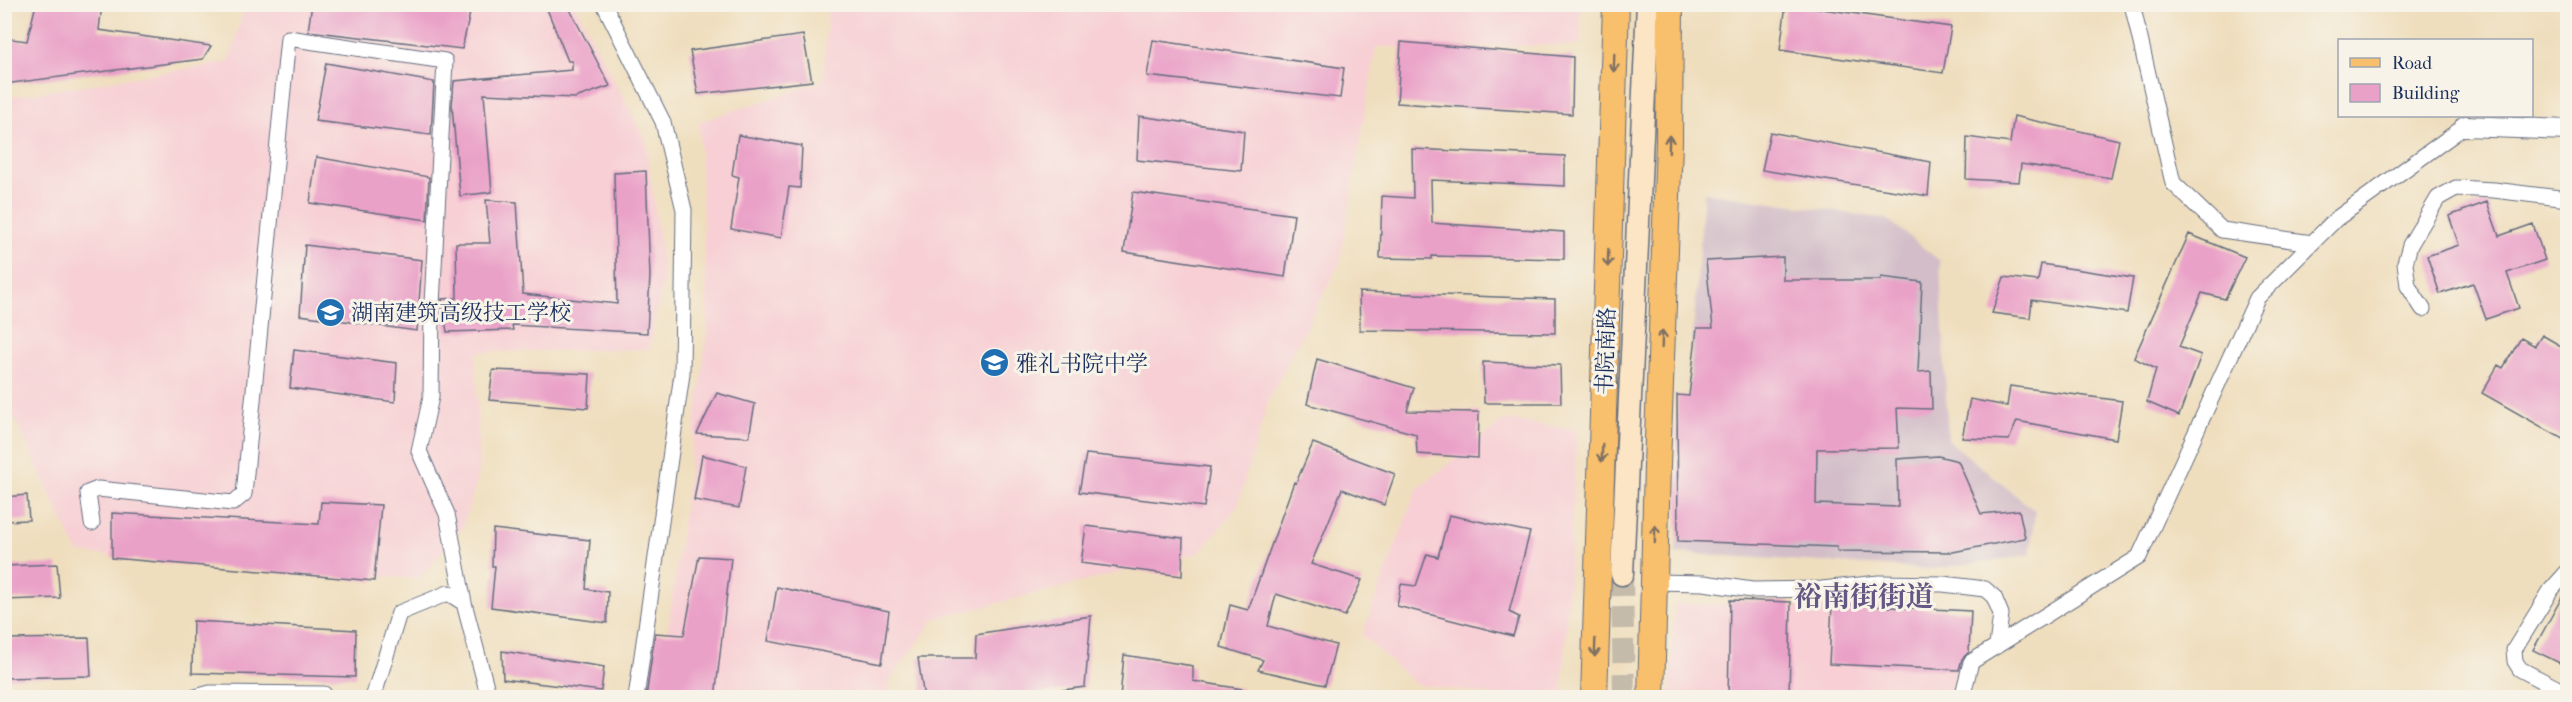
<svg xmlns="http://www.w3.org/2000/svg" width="2572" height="702" viewBox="0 0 2572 702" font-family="'IM FELL French Canon','Noto Serif SC',serif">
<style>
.built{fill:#f7cfd4}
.industrial{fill:#d2bdc8}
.building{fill:#eaa1c8}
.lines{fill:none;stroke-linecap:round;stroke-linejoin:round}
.secondary-tunnel{stroke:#c5bbaa;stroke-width:22;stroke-dasharray:22 11;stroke-linecap:butt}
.minor-casing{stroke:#656c7f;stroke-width:17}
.tertiary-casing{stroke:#656c7f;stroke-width:22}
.secondary-casing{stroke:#656c7f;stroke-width:25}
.primary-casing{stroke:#656c7f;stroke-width:28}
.minor{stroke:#fff;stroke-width:15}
.tertiary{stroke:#fff;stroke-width:20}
.secondary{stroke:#fce5c4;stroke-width:22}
.primary{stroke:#f8bf6c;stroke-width:26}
.oneway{stroke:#7e7064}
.labels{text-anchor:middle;stroke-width:6;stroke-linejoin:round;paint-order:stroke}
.poi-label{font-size:22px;fill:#1b2f5e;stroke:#f7f3e8;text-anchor:start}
.street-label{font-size:22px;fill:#1b2f5e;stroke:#f7f3e8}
.district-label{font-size:28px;font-weight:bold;fill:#635783;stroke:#f7f3e8}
</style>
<rect width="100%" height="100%" fill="#f7f3e8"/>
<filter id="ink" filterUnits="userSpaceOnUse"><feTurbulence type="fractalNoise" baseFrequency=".0167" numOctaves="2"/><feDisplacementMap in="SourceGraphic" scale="12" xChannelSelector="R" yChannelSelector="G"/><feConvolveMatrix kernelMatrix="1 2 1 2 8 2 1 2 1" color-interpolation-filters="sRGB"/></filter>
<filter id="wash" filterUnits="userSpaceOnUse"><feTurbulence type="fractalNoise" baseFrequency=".008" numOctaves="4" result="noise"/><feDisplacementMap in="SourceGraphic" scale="24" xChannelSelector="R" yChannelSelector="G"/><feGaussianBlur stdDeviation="1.35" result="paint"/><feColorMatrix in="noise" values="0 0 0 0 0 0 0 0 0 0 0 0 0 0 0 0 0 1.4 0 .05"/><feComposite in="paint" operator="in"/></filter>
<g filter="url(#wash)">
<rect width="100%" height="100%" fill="#efdebd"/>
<path class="built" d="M245,5H575L646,141L664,276L649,349L476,352L479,474L462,528L419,579L78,553L5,398V98L229,62Z
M828,5H1581L1580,45L1376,47L1340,262L1269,398L1237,507L1199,553L934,619L889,682V697L659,698L708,327L699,122L823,81Z
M1505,420L1577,430L1562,697H1505L1415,684L1362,635L1417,489Z
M1675,604L1971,611L1948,697L1670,698Z"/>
<path class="industrial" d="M1704,192L1887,219L1940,261L1948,440L2035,511L2030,555L1933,569L1676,553Z"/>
<g id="blocks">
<path class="building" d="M36,4H102L99,30L211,46L203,59L4,84V38L27,41Z
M312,4H472L462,49L308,31Z
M545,4H567L610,86L575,98L484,94L492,192L460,196L452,106L454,81L572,70V61H568Z
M1786,4L1951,27L1943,73L1780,50Z
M803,35L812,81L698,94L690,51Z
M1153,40L1344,68L1340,98L1147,76Z
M1401,42L1573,57L1572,114L1397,103Z
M326,63L434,82L431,135L315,121Z
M1139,116L1244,131L1241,171L1137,160Z
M2014,116L2119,140L2111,178L2021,164L2019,182L1966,179L1967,137L2010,143Z
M1770,132L1931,162L1928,196L1762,170Z
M738,135L802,146L800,188L789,187L781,238L731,229L739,177L732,175Z
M1412,149L1565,156V186L1431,180L1432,223L1564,232V259L1432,256V259L1380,258L1382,196L1413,198Z
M316,157L429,177L427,220L310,203Z
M646,171L650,276L647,333L512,325L513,330L447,332L442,299L457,298L456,243H490L486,200L517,202L523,294L617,304L614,173Z
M1133,192L1294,215L1285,277L1124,252Z
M2487,202L2499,236L2533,224L2545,260L2507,273L2519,308L2486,319L2473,283L2440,294L2427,256L2459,245L2449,216Z
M2189,234L2245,257L2225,299L2202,293L2179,347L2201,355L2179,416L2147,402L2156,369L2134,358Z
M305,245L422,260L417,331L300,315Z
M1783,257V280H1880L1881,277L1922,282L1918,372L1931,371L1932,409L1897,408L1899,448L1817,449L1816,504L1898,507L1897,459L1938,456L1958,461L1981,514L2019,510L2025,538L1953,552L1837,551V547L1678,541L1677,395L1689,396L1697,328H1713L1706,261Z
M2041,264L2133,278L2127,313L2032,300L2030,318L1992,313L2004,277L2038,281Z
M1359,292L1555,299V333L1360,330Z
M2542,335L2568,350V442L2482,393L2498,365L2503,368L2521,338L2535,346Z
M294,350L397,363L395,402L290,388Z
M1317,359L1414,388L1407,411L1479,412L1478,458L1417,454L1416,434L1307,404Z
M1483,362L1560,365L1561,403H1484Z
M493,370L590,374L588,408L489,400Z
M2010,386L2122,401L2116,439L2017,421L2009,440L1962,438L1970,399L2007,406Z
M717,393L755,404L749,437L697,434Z
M1313,443L1395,474L1384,505L1342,489L1311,564L1362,580L1345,616L1276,594L1268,626L1336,645L1325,685L1258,670L1263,660L1221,647L1230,605L1248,610L1294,482L1296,483Z
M1086,454L1210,467L1204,507L1079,492Z
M702,455L746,466L739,508L694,500Z
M27,495L29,520L4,521V497Z
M321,502L381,505L374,581L112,558V513L319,524Z
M1449,515L1530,532L1509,612L1519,617L1513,636L1397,606L1401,584L1416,586L1427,554L1438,557Z
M1086,526L1183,538L1182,576L1081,563Z
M493,529L590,540L586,589L608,592L607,623L491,607L495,566H492Z
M699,556L731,558L715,698H646L655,633L684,635Z
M57,564L60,598L4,600V566Z
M2568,586V667L2533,650Z
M777,587L889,611L882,663L768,641Z
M1730,600L1791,602L1789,698H1728Z
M1832,604L1971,611L1969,652L1962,659L1959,670L1829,664Z
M1091,616L1085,687L1002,698H924L918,658H975L976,634Z
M193,621L356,630L355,677L192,673Z
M89,638L91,676L4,678V639Z
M502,651L604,667L601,691L503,679Z
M1124,655L1193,666V681L1242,689L1241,698H1120Z"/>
</g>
</g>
<g filter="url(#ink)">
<use href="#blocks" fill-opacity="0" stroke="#656c7f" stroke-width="1.5"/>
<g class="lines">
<path class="secondary-tunnel" d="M1622,574L1624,698"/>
<defs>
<path id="minor" d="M604,4L663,122L684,210L682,374L636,698
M2132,4L2173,183L2222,230L2312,243
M2423,309L2408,286L2405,263L2410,245L2438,198L2456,188L2494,190L2568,199
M92,523L88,493L98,489L233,503L244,494L288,38L445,61L432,304L431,397L419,451L447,514L464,603
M2568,571L2551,590L2514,650L2515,661L2520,669L2568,694
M1654,582L1704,583L1752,590L1822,589L1879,583L1943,584L1985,589L1994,597L2001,614L1997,646
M192,698L210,693L324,694
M373,698L399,613L448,593L464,603L489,698
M1962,698L1971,662L2139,557L2257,298L2336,219L2465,126"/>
<path id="tertiary" d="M2465,126L2568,130"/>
<path id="secondary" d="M1622,574L1648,4"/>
<path id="primary" d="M1594,698L1616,4
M1651,698L1657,465L1669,143L1670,4"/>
</defs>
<use href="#minor" class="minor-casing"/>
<use href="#tertiary" class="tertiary-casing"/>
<use href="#secondary" class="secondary-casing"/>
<use href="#primary" class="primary-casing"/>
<use href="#minor" class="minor"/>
<use href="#tertiary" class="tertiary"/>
<use href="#secondary" class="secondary"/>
<use href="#primary" class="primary"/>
</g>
<defs><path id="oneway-shaft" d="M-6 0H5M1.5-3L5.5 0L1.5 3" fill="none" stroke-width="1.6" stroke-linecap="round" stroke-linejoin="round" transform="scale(1.5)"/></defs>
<g class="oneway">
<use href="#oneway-shaft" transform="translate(1614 63) rotate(92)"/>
<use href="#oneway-shaft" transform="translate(1669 144) rotate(-89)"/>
<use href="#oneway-shaft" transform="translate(1608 258) rotate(92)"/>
<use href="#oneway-shaft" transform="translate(1662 339) rotate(-88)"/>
<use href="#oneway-shaft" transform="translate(1602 453) rotate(92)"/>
<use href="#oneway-shaft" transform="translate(1655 534) rotate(-89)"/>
<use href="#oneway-shaft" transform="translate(1595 648) rotate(92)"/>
</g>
</g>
<defs>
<symbol id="school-disc" viewBox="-11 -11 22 22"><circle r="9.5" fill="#1f6fb2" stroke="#f7f3e8"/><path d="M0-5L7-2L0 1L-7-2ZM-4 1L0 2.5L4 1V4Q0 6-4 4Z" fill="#fff"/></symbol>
</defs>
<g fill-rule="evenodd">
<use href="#school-disc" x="314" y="296" width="33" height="33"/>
<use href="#school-disc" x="978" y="346" width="33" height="33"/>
</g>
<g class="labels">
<g class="poi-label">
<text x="351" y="320">湖南建筑高级技工学校</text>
<text x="1016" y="371">雅礼书院中学</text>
</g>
<g class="street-label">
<text transform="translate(1605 351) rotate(-88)" y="8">书院南路</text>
</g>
<g class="district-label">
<text x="1864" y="606">裕南街街道</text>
</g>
</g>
<rect width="2572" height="702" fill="none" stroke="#f7f3e8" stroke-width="24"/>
<rect x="2338" y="39" width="195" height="78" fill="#f7f3e8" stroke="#9fa5b1" stroke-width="1.5"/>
<rect x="2350" y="58" width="30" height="9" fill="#f8bf6c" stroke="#9fa5b1" stroke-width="1.5"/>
<text x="2392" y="69" font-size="18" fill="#1b2f5e">Road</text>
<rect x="2350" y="84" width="30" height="18" fill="#eaa1c8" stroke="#9fa5b1" stroke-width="1.5"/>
<text x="2392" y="99" font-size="18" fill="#1b2f5e">Building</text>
</svg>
